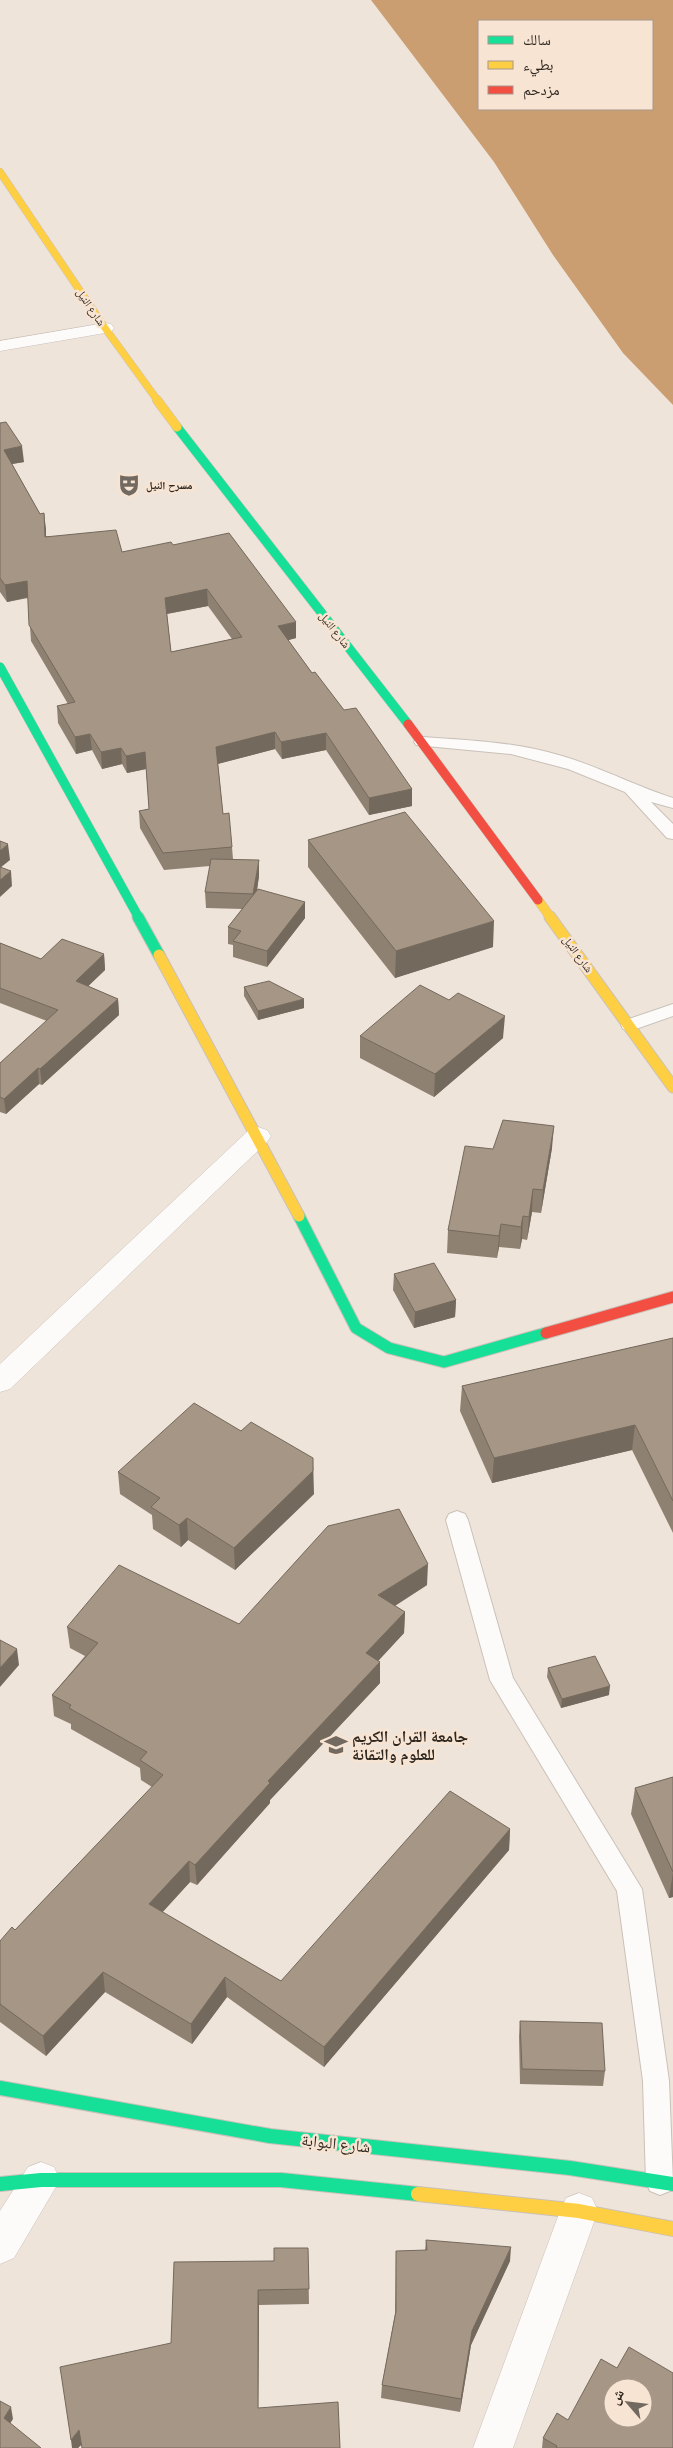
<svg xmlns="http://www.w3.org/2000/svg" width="673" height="2448" viewBox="0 0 673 2448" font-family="Merriweather,'Noto Naskh Arabic',serif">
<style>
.water{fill:#ca9e71;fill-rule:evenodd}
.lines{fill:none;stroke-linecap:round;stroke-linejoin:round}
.lane-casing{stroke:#c9c1b9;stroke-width:2}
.street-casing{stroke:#c9c1b9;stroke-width:1}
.fast-far2-casing{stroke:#c9c1b9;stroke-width:10}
.fast-far1-casing{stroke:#c9c1b9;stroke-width:13}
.fast-casing{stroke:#c9c1b9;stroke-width:16}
.slow-far3-casing{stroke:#c9c1b9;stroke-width:8}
.slow-far2-casing{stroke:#c9c1b9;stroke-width:10}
.slow-far1-casing{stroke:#c9c1b9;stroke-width:13}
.slow-casing{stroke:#c9c1b9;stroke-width:16}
.jam-far1-casing{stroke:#c9c1b9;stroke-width:10}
.jam-casing{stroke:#c9c1b9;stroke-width:13}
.lane{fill:#fdfbf9;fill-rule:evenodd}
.street{fill:#fdfbf9;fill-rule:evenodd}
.fast-far2{stroke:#16e098;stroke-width:9}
.fast-far1{stroke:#16e098;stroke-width:11}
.fast{stroke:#16e098;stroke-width:14}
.slow-far3{stroke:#ffcf43;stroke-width:7}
.slow-far2{stroke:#ffcf43;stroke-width:9}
.slow-far1{stroke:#ffcf43;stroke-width:11}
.slow{stroke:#ffcf43;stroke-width:14}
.jam-far1{stroke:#f24e42;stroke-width:9}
.jam{stroke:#f24e42;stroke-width:11}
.wall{fill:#8f8172;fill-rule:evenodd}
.shaded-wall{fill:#74695d}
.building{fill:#a69685;stroke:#74695d;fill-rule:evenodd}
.labels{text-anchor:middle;stroke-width:5;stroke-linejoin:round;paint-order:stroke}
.far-street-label{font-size:11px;fill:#2e2720;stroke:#f7e4d2}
.far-poi-label{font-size:11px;font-weight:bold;fill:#2e2720;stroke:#f7e4d2;text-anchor:start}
.near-poi-label{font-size:16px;font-weight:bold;fill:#2e2720;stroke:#f7e4d2;text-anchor:start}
.near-street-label{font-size:16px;fill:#2e2720;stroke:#f7e4d2}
</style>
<rect width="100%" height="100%" fill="#efe4da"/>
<path class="water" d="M371,0H673V405L623,353L553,255L494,162ZM479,21H652V109H479Z"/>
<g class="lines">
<defs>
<path id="lane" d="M422,737C469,740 516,742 562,756C600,767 635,786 673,798V808L651,802L673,824V839L667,838L625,792L568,769L511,754L416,745L414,742L416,739Z
M673,1004V1016L630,1031L623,1029L621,1025L623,1021Z
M457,1511L465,1514L468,1520L513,1678L642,1889L669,2081L673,2184L670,2191L660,2195L650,2191L646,2182L643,2081L617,1891L490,1680L446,1520L449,1514Z"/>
<path id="street" d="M105,323L111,324L114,328L111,332L0,351V341Z
M258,1127L267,1130L271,1136L267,1142L10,1389L0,1392V1364L249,1130Z
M41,2162L54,2167L60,2180L14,2258L0,2264V2211L28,2167Z
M579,2193L592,2198L598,2211L513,2448H473L560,2211L566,2198Z"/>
<path id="fast-far2" d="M177,427L408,724
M0,667L139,918"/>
<path id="fast-far1" d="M138,917L159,955
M299,1216L356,1328L389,1348L444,1362L546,1333"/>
<path id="fast" d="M0,2088L270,2136L570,2168L673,2184
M0,2184L41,2180H281L418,2194"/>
<path id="slow-far3" d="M0,172L105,328L158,401"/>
<path id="slow-far2" d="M157,400L177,427
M538,900L551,918"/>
<path id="slow-far1" d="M550,917L673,1087
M159,955L299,1216"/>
<path id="slow" d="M418,2194L579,2211L673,2229"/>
<path id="jam-far1" d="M408,724L538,900"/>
<path id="jam" d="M546,1333L673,1297"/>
</defs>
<use href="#lane" class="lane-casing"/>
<use href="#street" class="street-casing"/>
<use href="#fast-far2" class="fast-far2-casing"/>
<use href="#fast-far1" class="fast-far1-casing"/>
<use href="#fast" class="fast-casing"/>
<use href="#slow-far3" class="slow-far3-casing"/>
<use href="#slow-far2" class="slow-far2-casing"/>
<use href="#slow-far1" class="slow-far1-casing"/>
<use href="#slow" class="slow-casing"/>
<use href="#jam-far1" class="jam-far1-casing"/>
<use href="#jam" class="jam-casing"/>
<use href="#lane" class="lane"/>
<use href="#street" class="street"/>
<use href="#fast-far2" class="fast-far2"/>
<use href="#fast-far1" class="fast-far1"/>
<use href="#fast" class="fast"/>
<use href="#slow-far3" class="slow-far3"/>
<use href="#slow-far2" class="slow-far2"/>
<use href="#slow-far1" class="slow-far1"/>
<use href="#slow" class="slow"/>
<use href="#jam-far1" class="jam-far1"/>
<use href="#jam" class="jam"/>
</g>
<path class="wall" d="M0,423L24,462L12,464L40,514L44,513L46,536L122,552L173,545L296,638L288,640L312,673L412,789V806L369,815L326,750L282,759L275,749L218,764L223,814L232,847L233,859L259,876L257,890L305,902V918L267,967L233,957V945L228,944V927L242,909L206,908L205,892L210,866L164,870L140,828L139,811L149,809L146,769L127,773L122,764L102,769L92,750L76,754L58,723L57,706L68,704L31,641L28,598L7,602L0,592ZM208,606L232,639L171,652L167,614Z
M308,840L493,947L395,978L308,867Z
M0,943L41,959L104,954L105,970L88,986L118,999L119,1015L42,1085L39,1084L6,1114L0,1112V1063L47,1021L0,1003Z
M244,987L304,1008L258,1020L244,996Z
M449,1000L503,1038L434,1097L360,1058V1036Z
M552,1148L541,1213L532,1212L527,1240L522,1239L520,1249L499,1247L497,1258L447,1253L448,1230L493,1149Z
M394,1274L456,1300L455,1317L414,1328L393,1290Z
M673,1338V1533L632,1450L492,1483L460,1411L462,1386Z
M118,1472L314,1494L235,1570L188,1540L181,1547L153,1529L152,1515L120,1494Z
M427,1585L395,1606L405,1612L404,1633L378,1661L380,1662V1683L270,1800V1803L197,1885L190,1882L162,1912L281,1981L510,1829L509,1850L324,2067L227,1997L192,2044L105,1992L46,2056L0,2022V1941L15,1930L152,1787L141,1780L140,1768L71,1729V1724L54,1716L52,1695L85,1656L70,1648L67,1627L239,1624Z
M548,1668L609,1695L561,1708L547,1677Z
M673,1777V1897L669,1898L631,1814L635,1788Z
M520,2021L605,2071L603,2086L520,2084L519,2036Z
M426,2240L510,2261L471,2345L460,2412L381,2398L382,2385L395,2314L396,2251H425Z
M308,2248L309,2304L259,2305L258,2408L82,2444L78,2448H72L171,2343L274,2261Z
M568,2420L673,2448H542L543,2438Z"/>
<path class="shaded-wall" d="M22,446L24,462L6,465L4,450Z
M44,513L46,529V553L45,537Z
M27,581L29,597L7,602L5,585Z
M207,589L208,606L166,614L165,598Z
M296,622V638L278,643V626Z
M275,732V749L217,764L216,747Z
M326,733V750L282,759L281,742Z
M90,734L92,750L76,754L75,737Z
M121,748L122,764L102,769L101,752Z
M145,752L146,769L127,773L126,756Z
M412,789V806L369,815V798Z
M8,844L10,860L0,868V851Z
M259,860V876L254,910L253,894Z
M11,871L12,886L0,897V880Z
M305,902V918L267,967V951Z
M494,921L493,947L395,978L396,951Z
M104,954L105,970L77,997L76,981Z
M118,999L119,1015L42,1085L40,1069Z
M304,999V1008L258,1020V1011Z
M505,1016L503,1038L434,1097L435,1074Z
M38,1068L39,1084L6,1114L4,1099Z
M554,1126L552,1148L541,1213L543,1190Z
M533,1189L532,1212L527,1240L529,1217Z
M523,1216L522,1239L520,1249L521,1227Z
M501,1224L499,1247L497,1258L499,1236Z
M456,1300L455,1317L414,1328L415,1312Z
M635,1425L632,1450L492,1483L494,1458Z
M313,1458L314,1494L235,1570L234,1548Z
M187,1518L188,1540L181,1547L179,1525Z
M428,1564L427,1585L377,1617L378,1595Z
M405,1612L404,1633L366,1674V1653Z
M17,1649L19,1665L0,1687V1668Z
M380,1662V1683L270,1800V1803L197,1885L195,1865L268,1781Z
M610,1686L609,1695L561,1708L562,1699Z
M510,1829L509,1850L324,2067V2047Z
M189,1861L190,1882L151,1925L149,1904Z
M673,1872V1897L669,1898Z
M103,1972L105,1992L46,2056L43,2036Z
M225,1977L227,1997L192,2044L191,2024Z
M511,2247L510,2261L471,2345L460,2412L461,2399L472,2331Z
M258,2290L259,2305L258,2422Z
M11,2407L13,2419L6,2430L4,2418Z
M79,2430L82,2444L78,2448H72L71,2440Z"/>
<path class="building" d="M6,422L22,446L4,450L40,514L44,513L45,537L116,530L122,552L171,542L173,545L229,533L296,622L278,626L312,673L315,672L344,710L356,708L412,789L369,798L326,733L281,742L275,732L216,747L223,814L229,813L232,847L163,853L139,811L149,809L145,752L126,756L121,748L101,752L90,734L75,737L57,706L75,702L29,625L27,581L5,585L0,578V423ZM207,589L242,637L171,652L165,598Z
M405,812L494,921L396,951L308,840Z
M0,841L8,844L0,851Z
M211,859L259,860L253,894L205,892Z
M0,867L11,871L0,880Z
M258,889L305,902L267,951L233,941L241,931L228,927Z
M62,939L104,954L76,981L118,999L40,1069L38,1068L4,1099L0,1097V1063L58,1010L0,988V943L41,959Z
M269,981L304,999L258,1011L244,987Z
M420,985L449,1000L458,993L505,1016L435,1074L360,1036Z
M503,1120L554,1126L543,1190L533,1189L529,1217L523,1216L521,1227L501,1224L499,1236L448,1230L465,1146L493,1149Z
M434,1263L456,1300L415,1312L394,1274Z
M673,1338V1501L635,1425L494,1458L462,1386Z
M194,1403L241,1431L251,1422L313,1458V1471L234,1548L187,1518L179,1525L151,1507L160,1498L118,1472Z
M399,1509L428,1564L378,1595L405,1612L366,1653L380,1662L268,1781L270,1783L195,1865L189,1861L149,1904L281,1981L450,1791L510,1829L324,2047L225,1977L191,2024L103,1972L43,2036L0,2004V1941L12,1927L15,1930L163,1775L140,1760L147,1752L69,1708L71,1705L52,1695L98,1643L67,1627L119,1565L239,1624L328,1526Z
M0,1640L17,1649L0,1668Z
M595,1656L610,1686L562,1699L548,1668Z
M673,1777V1872L635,1788Z
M520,2021L602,2023L605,2071L522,2069Z
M426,2240L511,2247L472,2331L461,2399L382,2385L396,2311V2251L427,2250Z
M274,2248H308L309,2289L258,2290V2408L338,2402L340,2448H82L79,2430L71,2440L60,2367L171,2343L174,2262L274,2261Z
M629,2347L673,2373V2448H556L557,2446L543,2438L557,2413L568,2420L601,2359L617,2368ZM613,2388H643V2418H613Z
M0,2401L11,2407L4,2418L41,2448H0Z"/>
<defs>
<symbol id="theatre-bare" viewBox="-9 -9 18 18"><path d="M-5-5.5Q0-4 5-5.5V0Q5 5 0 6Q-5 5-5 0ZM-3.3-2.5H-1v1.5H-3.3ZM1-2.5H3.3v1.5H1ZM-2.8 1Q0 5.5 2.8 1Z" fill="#726961" stroke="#f7e4d2" stroke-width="2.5" paint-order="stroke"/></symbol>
<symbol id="university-bare" viewBox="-9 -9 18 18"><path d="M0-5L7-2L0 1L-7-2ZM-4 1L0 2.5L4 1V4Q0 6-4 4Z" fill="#726961" stroke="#f7e4d2" stroke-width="2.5" paint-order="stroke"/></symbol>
</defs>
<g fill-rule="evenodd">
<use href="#theatre-bare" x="113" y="469" width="32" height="32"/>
<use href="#university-bare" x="320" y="1729" width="32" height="32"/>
</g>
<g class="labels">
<g class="far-street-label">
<text transform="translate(91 307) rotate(56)" y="4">شارع النيل</text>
<text transform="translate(335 630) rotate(52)" y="4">شارع النيل</text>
<text transform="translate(578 954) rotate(54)" y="4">شارع النيل</text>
</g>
<g class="far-poi-label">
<text x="146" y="489">مسرح النيل</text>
</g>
<g class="near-poi-label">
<text x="352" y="1742">جامعة القران الكريم<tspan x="352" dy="18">للعلوم والتقانة</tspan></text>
</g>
<g class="near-street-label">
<text transform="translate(336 2143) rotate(6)" y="6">شارع البوابة</text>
</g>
</g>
<rect x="478" y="20" width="175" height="90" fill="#f7e4d2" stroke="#a7988b"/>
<rect x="488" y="36" width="25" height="8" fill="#16e098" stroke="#a7988b"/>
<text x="523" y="45" font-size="15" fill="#2e2720">سالك</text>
<rect x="488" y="61" width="25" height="8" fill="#ffcf43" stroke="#a7988b"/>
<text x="523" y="70" font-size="15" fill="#2e2720">بطيء</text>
<rect x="488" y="86" width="25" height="8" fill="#f24e42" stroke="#a7988b"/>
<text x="523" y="95" font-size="15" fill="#2e2720">مزدحم</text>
<g transform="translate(628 2403) rotate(298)"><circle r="24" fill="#f7e4d2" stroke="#a7988b"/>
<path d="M0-4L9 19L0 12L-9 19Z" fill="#726961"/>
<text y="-8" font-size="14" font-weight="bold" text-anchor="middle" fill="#2e2720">ش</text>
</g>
</svg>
